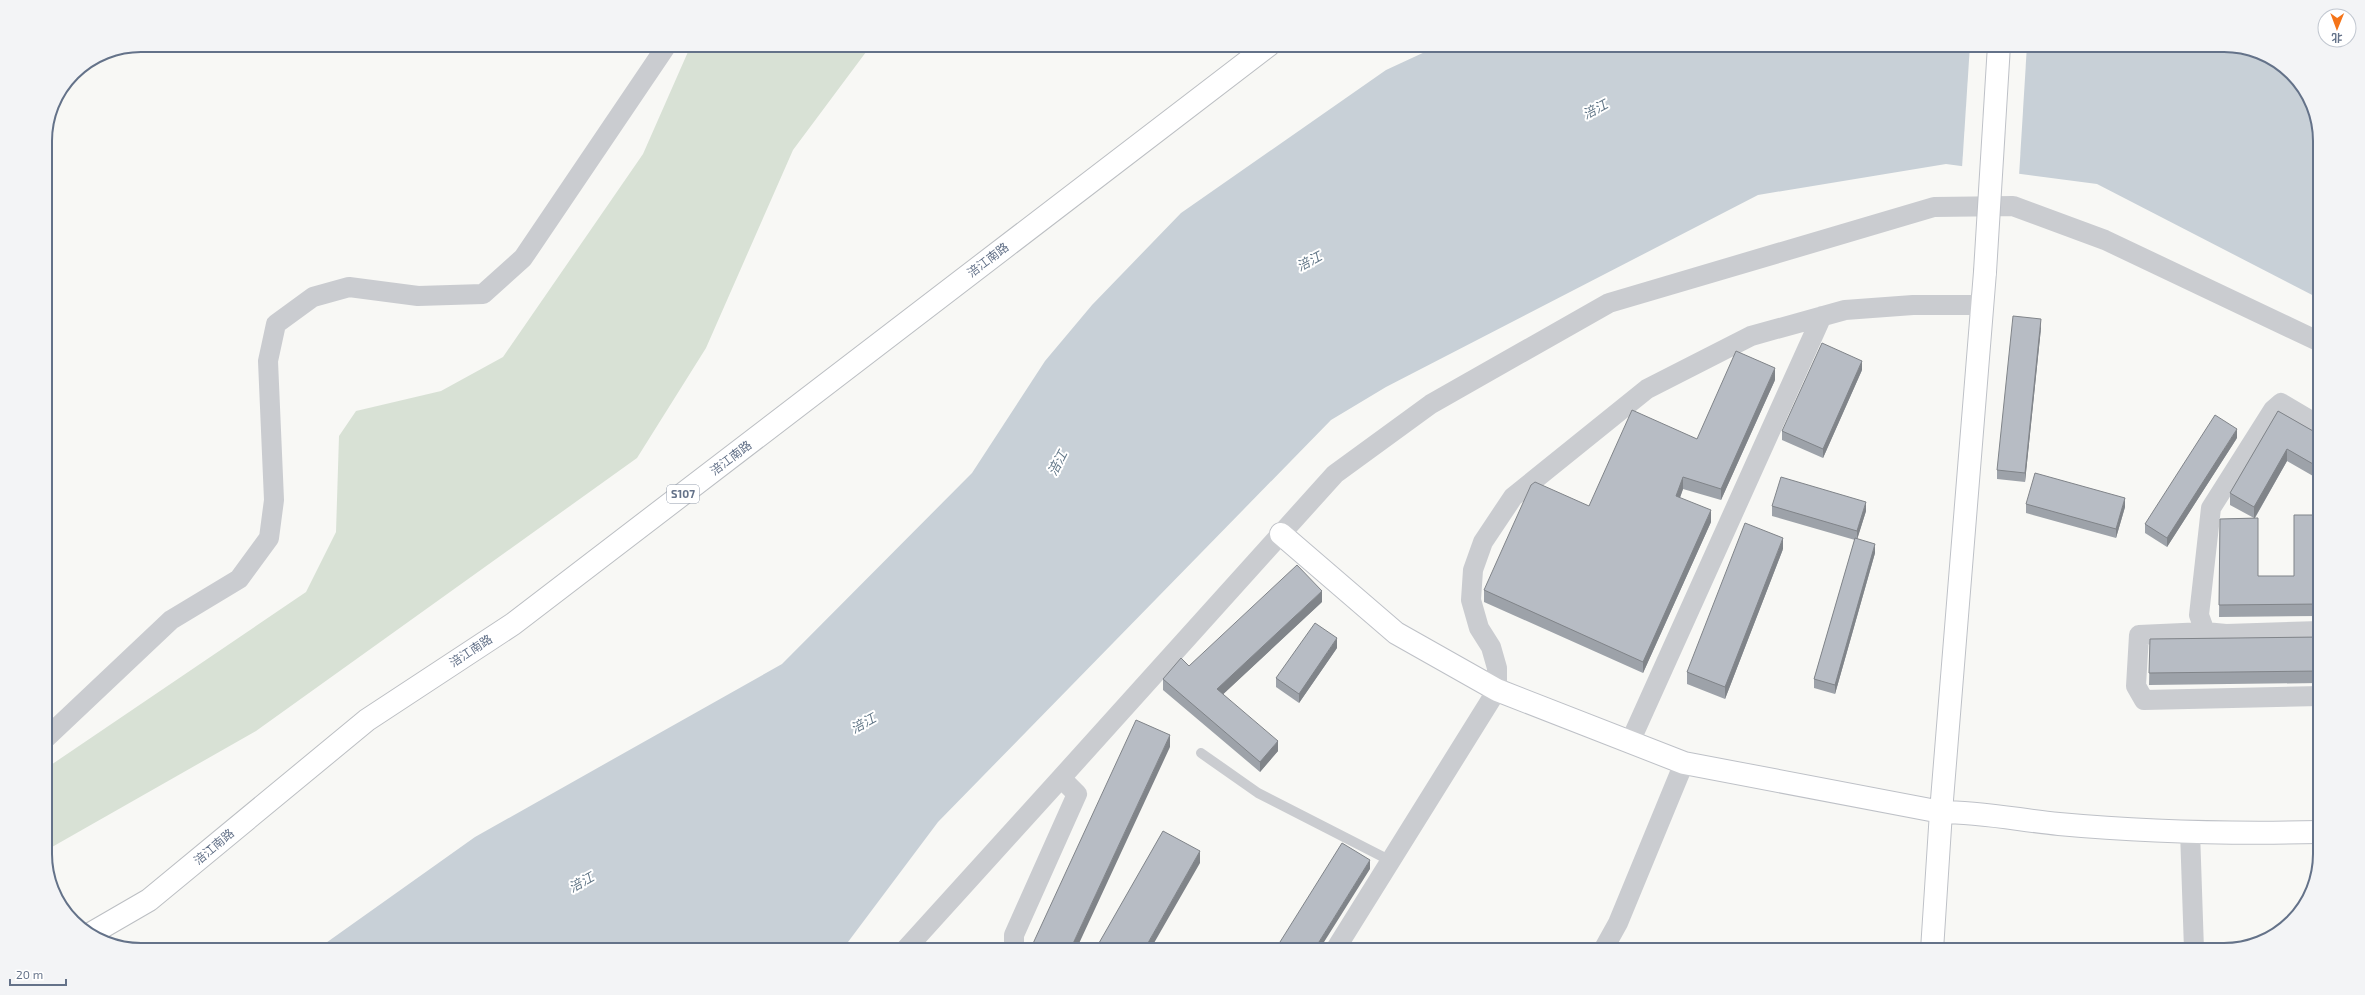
<svg xmlns="http://www.w3.org/2000/svg" width="2365" height="995" viewBox="0 0 2365 995" font-family="'Exo 2','Noto Sans SC',sans-serif">
<style>
.green{fill:#d8e1d5}
.water{fill:#c8d0d7}
.pier{fill:#f8f8f5}
.lines{fill:none;stroke-linecap:round;stroke-linejoin:round}
.secondary-casing{stroke:#bec1c7;stroke-width:24}
.primary-casing{stroke:#bcbfc3;stroke-width:24}
.lane{stroke:#caccd0;stroke-width:10}
.street{stroke:#caccd0;stroke-width:20}
.secondary{stroke:#fff;stroke-width:22}
.primary{stroke:#fff;stroke-width:22}
.secondary-bridge-casing{stroke:#bec1c7;stroke-width:24;stroke-linecap:butt}
.secondary-bridge{stroke:#fff;stroke-width:22}
.wall{fill:#9da2a9}
.shaded-wall{fill:#808489}
.building{fill:#b7bcc4;stroke:#808489}
.labels{text-anchor:middle;stroke-width:4;stroke-linejoin:round;paint-order:stroke}
.shield{fill:#fff;stroke:#929cac;stroke-width:1}
.shield-label{font-size:11px;font-weight:bold;fill:#647289}
.street-label{font-size:12px;fill:#647289;stroke:#fff}
.water-label{font-size:13px;font-style:italic;fill:#5f7485;stroke:#fff}
.rim{fill:none;stroke:#647289;stroke-width:2}
</style>
<rect width="100%" height="100%" fill="#f8f8f5"/>
<path class="green" d="M691,45H877L869,48L793,150L706,348L637,458L256,731L45,851V769L306,592L336,532L339,436L356,411L441,391L503,357L643,154Z"/>
<path class="water" d="M1440,45H2224L2260,52L2300,83L2320,135V299L2097,184L1946,164L1758,195L1386,387L1331,420L938,822L842,950H316L475,837L782,664L972,473L1045,361L1092,305L1181,213L1386,70Z"/>
<path class="pier" d="M1970,45H2027L2019,176L1962,168Z"/>
<g class="lines">
<defs>
<path id="secondary" d="M1281,534L1396,633L1497,690L1684,763L1941,812C1981,812 2019,820 2059,824C2145,832 2233,834 2320,832
M1932,950L1941,812L1985,272"/>
<path id="primary" d="M92,933L149,900L367,720L513,624L1269,45"/>
</defs>
<use href="#secondary" class="secondary-casing"/>
<use href="#primary" class="primary-casing"/>
<path class="lane" d="M1201,753L1258,793L1391,861"/>
<path class="street" d="M2320,426L2281,403L2273,410L2211,508L2199,615L2205,632L2226,634L2320,631
M2205,632L2139,635L2136,686L2144,700L2320,696
M45,739L171,620L239,579L269,538L274,500L268,361L276,324L313,297L349,287L418,296L483,294L523,258L667,45
M1630,742L1822,316
M2190,831L2194,950
M905,950L1061,778
M1014,950V935L1077,794L1061,778L1335,474L1431,404L1609,303L1934,207L2013,206L2105,240L2320,342
M1335,950L1497,690V668L1491,647L1479,628L1471,600L1473,570L1483,542L1513,497L1647,389L1751,336L1845,310L1913,305H1982
M1603,950L1618,923L1684,763"/>
<use href="#secondary" class="secondary"/>
<use href="#primary" class="primary"/>
<defs>
<path id="secondary-bridge" d="M1985,272L1999,45"/>
</defs>
<use href="#secondary-bridge" class="secondary-bridge-casing"/>
<use href="#secondary-bridge" class="secondary-bridge"/>
</g>
<path class="wall" d="M2041,328L2025,482L1997,479V470Z
M1862,370L1823,458L1782,440V431Z
M1775,380L1721,500L1683,489L1680,498L1711,522L1643,673L1484,602V590L1589,506L1697,439Z
M2278,411L2320,435V480L2287,461L2255,518L2258,576H2294L2320,515V616L2219,617L2220,519L2254,518L2230,505V493Z
M2237,438L2167,547L2145,533V524Z
M2026,504L2125,507L2116,538L2026,513Z
M1772,506L1866,511L1857,539L1875,553L1835,694L1814,688V679L1855,540L1772,516Z
M1783,549L1725,699L1687,684V672Z
M1322,602L1223,694L1278,751L1260,772L1163,690V679L1189,666Z
M2320,637V683L2149,685L2150,639Z
M1337,648L1299,703L1276,687V678Z"/>
<path class="shaded-wall" d="M2041,319V328L2025,482V473Z
M1862,361V370L1823,458V449Z
M1775,368V380L1721,500V489Z
M2237,429V438L2167,547V538Z
M2287,449V461L2254,519V507Z
M1683,477V489L1676,508V496Z
M2125,498V507L2116,538V529Z
M1866,502V511L1857,540V531Z
M1711,510V522L1643,673V662Z
M1783,538V549L1725,699V687Z
M1875,544V553L1835,694V685Z
M1322,591V602L1217,700V689Z
M1337,638V648L1299,703V694Z
M1170,735V747L1076,950H1070Z
M1278,741V751L1260,772V762Z
M1200,851V863L1150,950H1144Z
M1370,860V869L1319,950H1314Z"/>
<path class="building" d="M2013,316L2041,319L2025,473L1997,470Z
M1822,343L1862,361L1823,449L1782,431Z
M1736,351L1775,368L1721,489L1683,477L1676,496L1711,510L1643,662L1484,590L1531,485L1535,482L1589,506L1632,410L1697,439Z
M2278,411L2320,435V468L2287,449L2254,507L2230,493Z
M2215,415L2237,429L2167,538L2145,524Z
M2035,473L2125,498L2116,529L2026,504Z
M1781,477L1866,502L1857,531L1772,506Z
M2294,515H2320V604L2219,605L2220,519L2258,518V576H2294Z
M1745,523L1783,538L1725,687L1687,672Z
M1855,538L1875,544L1835,685L1814,679Z
M1297,565L1322,591L1217,689L1278,741L1260,762L1163,679L1181,658L1189,666Z
M1315,623L1337,638L1299,694L1276,678Z
M2320,637V671L2149,673L2150,639Z
M1136,720L1170,735L1070,950H1030Z
M1163,831L1200,851L1144,950H1095Z
M1342,843L1370,860L1314,950H1275Z"/>
<g class="labels">
<rect class="shield" x="667" y="485" width="32" height="18" rx="3"/>
<g class="shield-label">
<text x="683" y="498">S107</text>
</g>
<g class="street-label">
<text transform="translate(988 260) rotate(-37)" y="4">涪江南路</text>
<text transform="translate(731 458) rotate(-37)" y="4">涪江南路</text>
<text transform="translate(471 651) rotate(-33)" y="4">涪江南路</text>
<text transform="translate(214 847) rotate(-40)" y="4">涪江南路</text>
</g>
<g class="water-label">
<text transform="translate(1595 109) rotate(-28)" y="5">涪江</text>
<text transform="translate(1309 261) rotate(-28)" y="5">涪江</text>
<text transform="translate(1057 463) rotate(-63)" y="5">涪江</text>
<text transform="translate(863 723) rotate(-29)" y="5">涪江</text>
<text transform="translate(581 882) rotate(-29)" y="5">涪江</text>
</g>
</g>
<path d="M0 0H2365V995H0ZM141 52H2224A89 89 0 0 1 2313 141V854A89 89 0 0 1 2224 943H141A89 89 0 0 1 52 854V141A89 89 0 0 1 141 52Z" fill="#f3f4f6" fill-rule="evenodd"/>
<path class="rim" d="M141 52H2224A89 89 0 0 1 2313 141V854A89 89 0 0 1 2224 943H141A89 89 0 0 1 52 854V141A89 89 0 0 1 141 52Z"/>
<g transform="translate(2337 28) rotate(181)"><circle r="19" fill="#ffffff" stroke="#c1c7d0"/>
<path d="M0-3L7 15L0 10L-7 15Z" fill="#f57418"/>
<text y="-6" font-size="11" font-weight="bold" text-anchor="middle" fill="#647289">北</text>
</g>
<path d="M10 979v6h56v-6" fill="none" stroke="#647289" stroke-width="2"/>
<text x="16" y="979" font-size="12" fill="#647289" stroke="#ffffff" stroke-width="3" paint-order="stroke">20 m</text>
</svg>
